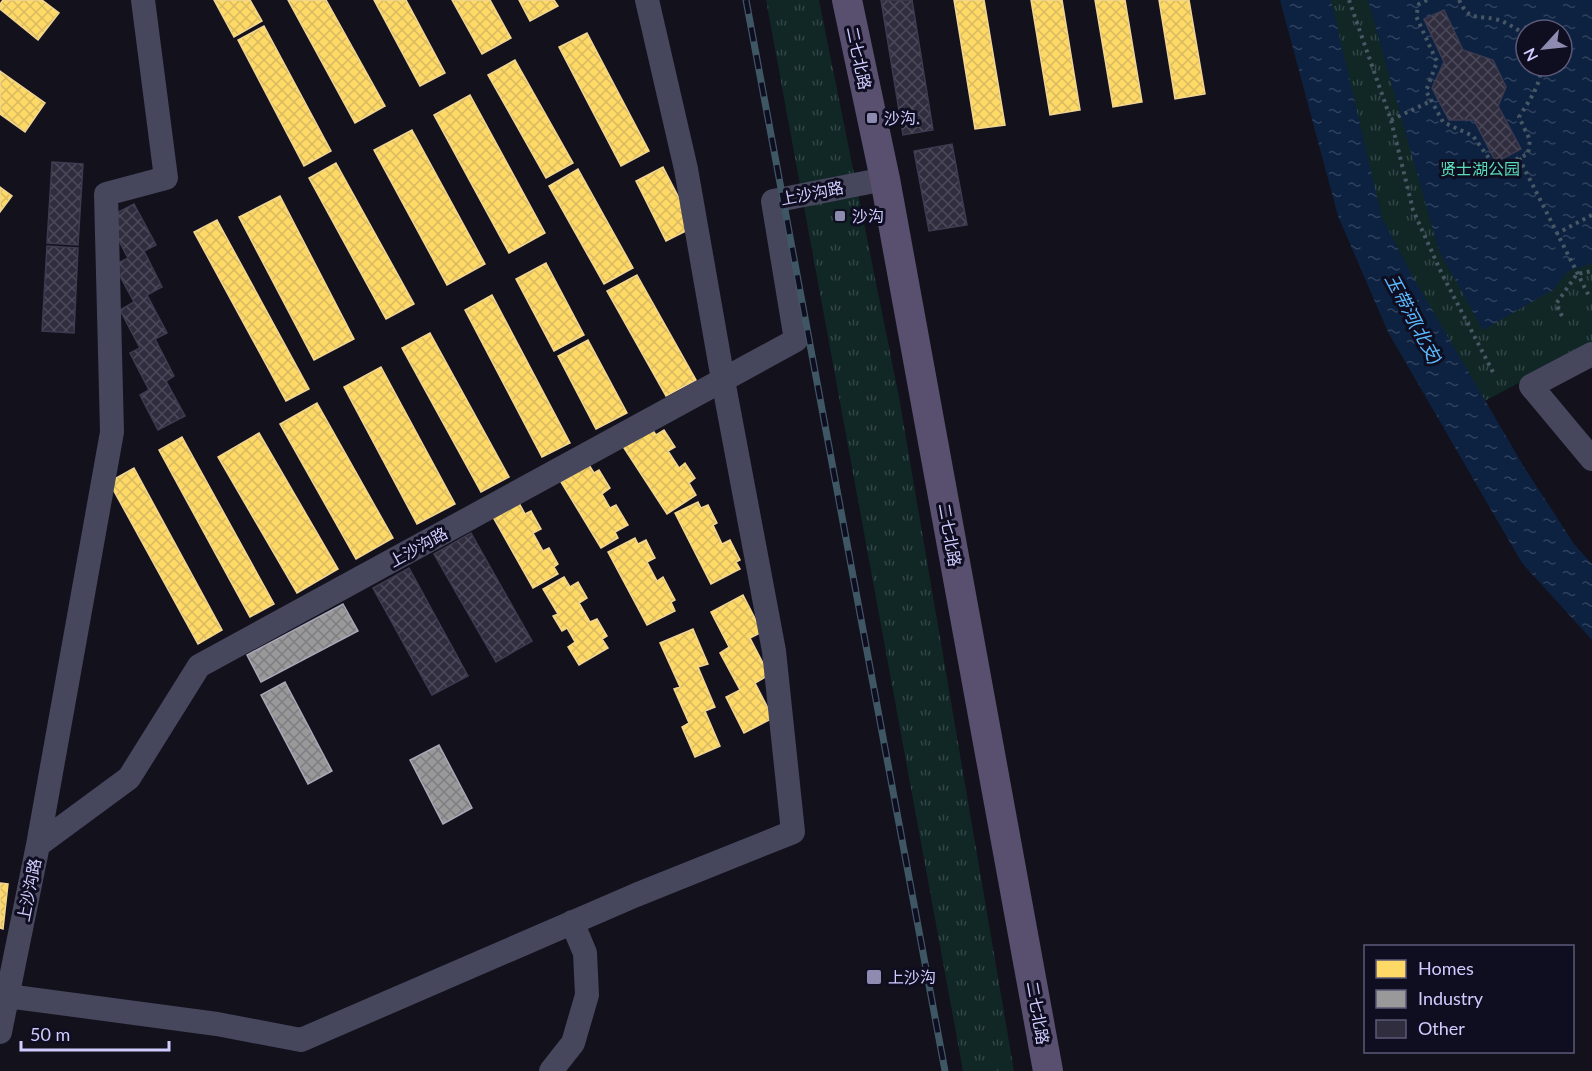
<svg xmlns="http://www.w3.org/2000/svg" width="1592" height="1071" viewBox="0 0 1592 1071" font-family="Lato,'Noto Sans SC',sans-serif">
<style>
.grass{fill:url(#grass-tufts);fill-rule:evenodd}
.water{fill:url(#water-ripples);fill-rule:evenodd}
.homes{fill:url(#homes-cross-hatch);stroke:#f1d594;stroke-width:1.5}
.industry{fill:url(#industry-cross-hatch);stroke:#aaa8b8;stroke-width:1.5}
.building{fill:url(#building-cross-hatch);stroke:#3e3b50;stroke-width:1.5}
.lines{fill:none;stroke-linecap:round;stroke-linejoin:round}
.path{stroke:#485764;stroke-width:4;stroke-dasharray:3 4.5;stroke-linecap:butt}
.minor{stroke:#46465d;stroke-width:24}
.major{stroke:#594f6e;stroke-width:30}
.rail-casing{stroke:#3f5665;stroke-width:7}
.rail{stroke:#0f0d20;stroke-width:4.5;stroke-dasharray:14;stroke-linecap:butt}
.poi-dot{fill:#8e8bb0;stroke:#0f0d20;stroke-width:2}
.labels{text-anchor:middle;stroke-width:6;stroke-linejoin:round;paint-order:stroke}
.street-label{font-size:16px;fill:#d0ccff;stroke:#0f0d20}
.poi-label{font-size:16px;fill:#d0ccff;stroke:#0f0d20;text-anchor:start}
.park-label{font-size:16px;fill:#59deb7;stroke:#0f0d20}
.water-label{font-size:18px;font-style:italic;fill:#5bbaff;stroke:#0f0d20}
</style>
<defs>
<pattern id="grass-tufts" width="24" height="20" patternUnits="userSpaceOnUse" patternTransform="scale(1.5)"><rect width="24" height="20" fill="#102726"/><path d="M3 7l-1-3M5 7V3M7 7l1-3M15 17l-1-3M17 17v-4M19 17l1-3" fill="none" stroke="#324547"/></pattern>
<pattern id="water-ripples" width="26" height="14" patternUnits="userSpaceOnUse" patternTransform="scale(1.5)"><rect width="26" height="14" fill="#0d2241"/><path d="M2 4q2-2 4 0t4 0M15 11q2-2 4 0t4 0" fill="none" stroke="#2f415e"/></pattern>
<pattern id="homes-cross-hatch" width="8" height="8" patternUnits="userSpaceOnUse" patternTransform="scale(1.5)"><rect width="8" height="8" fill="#ffd966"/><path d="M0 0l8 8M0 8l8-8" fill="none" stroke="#d8ba61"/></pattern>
<pattern id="industry-cross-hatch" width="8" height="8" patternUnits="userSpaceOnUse" patternTransform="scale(1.5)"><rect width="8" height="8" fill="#999"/><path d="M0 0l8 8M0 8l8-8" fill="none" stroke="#7e7d82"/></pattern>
<pattern id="building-cross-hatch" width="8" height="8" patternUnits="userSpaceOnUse" patternTransform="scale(1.5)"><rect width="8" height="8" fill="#302e3e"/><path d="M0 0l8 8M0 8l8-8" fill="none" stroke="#4d4b5b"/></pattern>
</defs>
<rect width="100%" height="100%" fill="#12111c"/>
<path class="grass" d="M766,0H819L899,397L1014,1071H963Z
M1319,0H1592V344L1481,403L1378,219ZM1526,30H1562V66H1526Z"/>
<path class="water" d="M1280,0H1331L1382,218L1413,277L1524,467L1574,544L1592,564V640L1522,563L1388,332L1338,216Z
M1368,0H1592V263L1567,272L1553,290L1483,330L1439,251ZM1526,30H1562V66H1526Z"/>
<path class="homes" d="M3,0H42L59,13L38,40L0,9V4Z
M214,0H250L262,21L234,37Z
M288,0H326L385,106L355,123Z
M374,0H406L445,73L420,86Z
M452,0H490L511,38L482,54Z
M519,0H554L558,6L530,21Z
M954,0H984L1005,125L975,129Z
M1031,0H1062L1080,110L1050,115Z
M1095,0H1125L1142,102L1113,107Z
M1159,0H1189L1205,94L1175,99Z
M264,26L331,151L304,166L238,40Z
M587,33L649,151L621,166L559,47Z
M515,60L573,163L546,178L488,75Z
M0,71L45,103L25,132L0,114Z
M470,95L545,233L509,253L434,115Z
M412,130L485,264L447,285L374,150Z
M336,163L414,304L386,319L309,178Z
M663,167L694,227L666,241L636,181Z
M578,169L633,268L604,284L549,186Z
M0,187L12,196L0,212Z
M280,196L354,339L314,360L239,217Z
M217,220L309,389L286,401L194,232Z
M546,263L584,335L554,351L516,279Z
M637,275L696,380L666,396L607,291Z
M492,295L570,443L542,457L465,310Z
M430,333L509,477L481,492L402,348Z
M588,340L627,413L596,429L558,356Z
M381,367L455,504L417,524L344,387Z
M317,403L393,538L356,559L280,424Z
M650,426L656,435L664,430L675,447L668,451L679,468L685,463L695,478L689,483L696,495L667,514L622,445Z
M259,433L338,569L297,593L218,457Z
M182,437L274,604L250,617L159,450Z
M589,465L594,473L599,470L610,488L602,494L610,508L616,505L628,525L615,532L618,538L601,548L561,482Z
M134,468L222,630L198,644L109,482Z
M698,502L701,508L708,505L717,523L713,525L722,544L730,540L740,560L736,562L740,569L711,584L675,513Z
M519,503L525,514L531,511L541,529L533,533L543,551L549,548L558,564L554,567L558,574L533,588L493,517Z
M635,538L638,544L646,540L655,558L647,562L657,581L663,577L675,600L671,602L675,611L647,625L608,552Z
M564,577L570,587L578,582L587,598L579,603L590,622L597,619L607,636L602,639L608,648L579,665L568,647L575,642L567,628L562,631L553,616L558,614L543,589Z
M743,595L762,632L750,638L769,675L755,683L773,718L744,733L726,697L740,690L720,653L729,647L711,612Z
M693,629L708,664L698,667L715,707L705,711L720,746L695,757L682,727L689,723L674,689L680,687L660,643Z
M0,883L8,884L3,929L0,928Z"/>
<path class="industry" d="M343,604L358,631L261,682L247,655Z
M285,682L332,771L308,784L261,695Z
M439,745L472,808L443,824L410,760Z"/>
<path class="building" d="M881,0H912L933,130L903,135Z
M1444,10L1463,50L1493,60L1506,87L1498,106L1521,149L1496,162L1474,120H1449L1432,88L1444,62L1424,19Z
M952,144L967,225L929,231L914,151Z
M52,162L83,164L78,245L47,243Z
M134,204L156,245L144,251L162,287L147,295L167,333L155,339L174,376L166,381L185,416L158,430L140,395L149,390L130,353L140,348L120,310L134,302L114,265L128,258L107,218Z
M47,246L78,248L74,333L42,331Z
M471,533L532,641L496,662L434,554Z
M409,568L468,676L432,695L373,588Z"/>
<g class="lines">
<path class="path" d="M1349,0L1391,120L1413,210L1441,272L1495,376
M1427,0L1419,4L1416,16L1437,62L1426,91L1443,122L1473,136L1496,168L1528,154L1530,140L1519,117C1529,101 1541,85 1541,66
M1459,0C1469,21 1476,15 1495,19C1507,22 1516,29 1526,35
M1391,120L1431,101
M1519,158L1590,298
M1556,234L1592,215
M1562,316L1556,304L1577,274L1592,271"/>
<path class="minor" d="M1592,354L1531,386L1592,459
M38,845L112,432L106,194L166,178L143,0
M7,996L217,1024L301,1040L636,895L793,832L774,651L723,380L686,169L647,0
M0,1032L38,845L129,778L199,666L796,340L773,201L885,179
M551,1071L573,1043L587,995L585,953L572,922"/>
<path class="major" d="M847,0L885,179L1048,1071"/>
<defs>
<path id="rail" d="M746,0L945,1071"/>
</defs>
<use href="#rail" class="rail-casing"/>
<use href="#rail" class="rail"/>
</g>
<g class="poi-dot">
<rect x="866" y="112" width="12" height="12" rx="3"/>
<rect x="834" y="210" width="12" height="12" rx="3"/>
<rect x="866" y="969" width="16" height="16" rx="3"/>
</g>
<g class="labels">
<g class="street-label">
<text transform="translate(859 58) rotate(78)" y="6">二七北路</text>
<text transform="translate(812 193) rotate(-11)" y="6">上沙沟路</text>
<text transform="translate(950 535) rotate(80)" y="6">二七北路</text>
<text transform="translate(418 547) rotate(-29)" y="6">上沙沟路</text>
<text transform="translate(29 890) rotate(-79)" y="6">上沙沟路</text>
<text transform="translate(1038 1013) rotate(80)" y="6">二七北路</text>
</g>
<g class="poi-label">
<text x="884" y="124">沙沟.</text>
<text x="852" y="222">沙沟</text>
<text x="888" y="983">上沙沟</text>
</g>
<g class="park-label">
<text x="1480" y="175">贤士湖公园</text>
</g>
<g class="water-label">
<text transform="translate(1413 319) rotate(62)" y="6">玉带河(北支)</text>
</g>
</g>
<rect x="1364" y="945" width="210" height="108" fill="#0f0d20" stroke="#5c5979" stroke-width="1.5"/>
<rect x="1376" y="960" width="30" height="18" fill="#ffd966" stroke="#5c5979" stroke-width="1.5"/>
<text x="1418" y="975" font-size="18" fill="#d0ccff">Homes</text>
<rect x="1376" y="990" width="30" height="18" fill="#999999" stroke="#5c5979" stroke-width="1.5"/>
<text x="1418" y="1005" font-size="18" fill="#d0ccff">Industry</text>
<rect x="1376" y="1020" width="30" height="18" fill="#302e3e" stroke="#5c5979" stroke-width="1.5"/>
<text x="1418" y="1035" font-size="18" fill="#d0ccff">Other</text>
<g transform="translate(1544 48) rotate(243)"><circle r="28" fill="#0f0d20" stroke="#5c5979" stroke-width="1.5"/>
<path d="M0-4.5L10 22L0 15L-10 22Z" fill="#8e8bb0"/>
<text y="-9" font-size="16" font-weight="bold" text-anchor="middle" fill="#d0ccff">N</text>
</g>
<path d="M21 1041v9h148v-9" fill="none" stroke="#d0ccff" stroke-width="3"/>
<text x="30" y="1041" font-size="18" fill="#d0ccff" stroke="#0f0d20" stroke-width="4.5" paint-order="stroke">50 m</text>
</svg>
